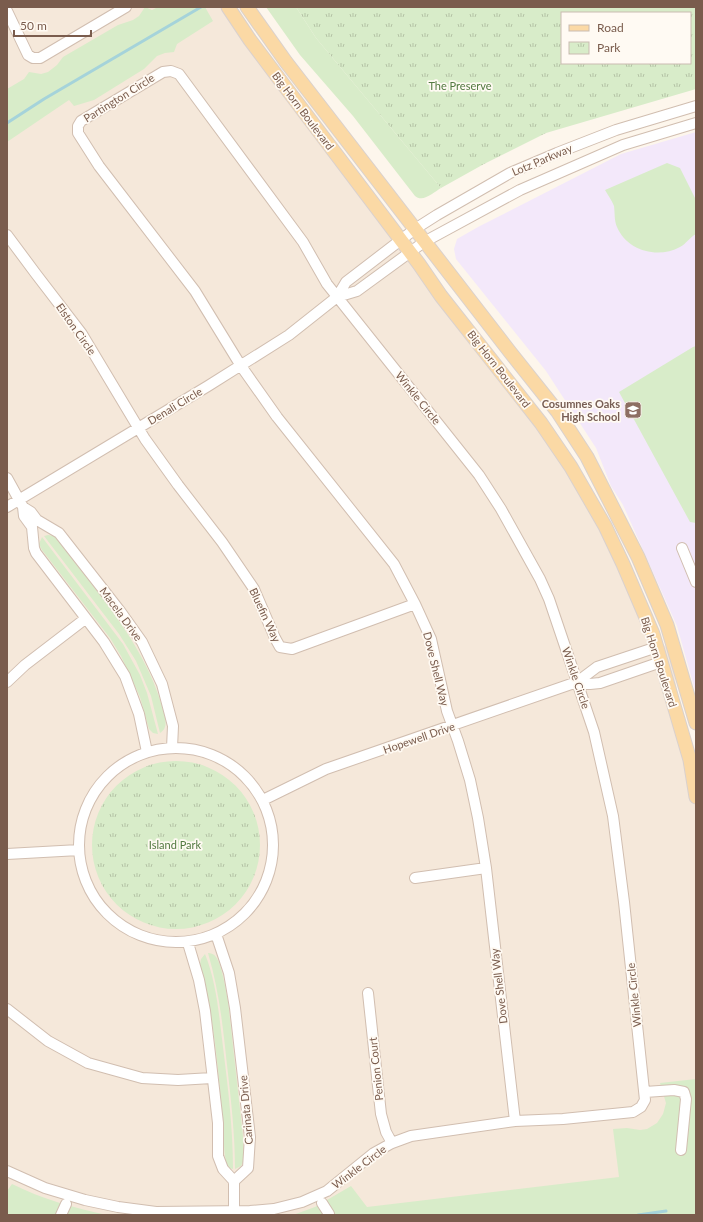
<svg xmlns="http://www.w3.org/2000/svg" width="703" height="1222" viewBox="0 0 703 1222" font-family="Lato,sans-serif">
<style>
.residential{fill:#f5e8da}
.education{fill:#f3e8fa}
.green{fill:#d8ecc9}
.park{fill:url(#park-tufts);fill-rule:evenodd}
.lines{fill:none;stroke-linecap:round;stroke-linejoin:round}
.stream{stroke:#a5d3da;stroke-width:3}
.minor-casing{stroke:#d1beb0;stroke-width:12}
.major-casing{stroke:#dad1cd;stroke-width:15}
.minor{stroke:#fff;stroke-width:10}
.major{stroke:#fbd9a5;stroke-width:13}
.labels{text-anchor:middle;stroke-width:3.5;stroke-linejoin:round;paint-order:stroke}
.park-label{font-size:11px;fill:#537a41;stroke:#fffaf3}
.street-label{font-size:11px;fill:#7a5c4d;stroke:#fffaf3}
.education-label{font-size:11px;font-weight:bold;fill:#785e54;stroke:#fffaf3;text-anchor:end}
</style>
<defs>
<pattern id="park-tufts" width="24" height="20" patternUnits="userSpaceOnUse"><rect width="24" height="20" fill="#d8ecc9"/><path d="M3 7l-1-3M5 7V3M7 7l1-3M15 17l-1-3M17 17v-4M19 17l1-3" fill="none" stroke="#b4c2a5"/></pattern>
</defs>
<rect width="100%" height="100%" fill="#fdf6ec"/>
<path class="residential" d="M7,7H228L571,467L653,634L670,651L696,795V1215H7Z"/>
<path class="education" d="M696,132V694L677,626L623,505L611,486L596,448L546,371L456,259L454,249L457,239L478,227L621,154Z"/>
<path class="green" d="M145,7L152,10L158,7H205L213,21L177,44L174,52L165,53L157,56L144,69L94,100L74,106L69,100L7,142V89L24,79L29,72L41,74L48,72L57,65L63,57L118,25L133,20L139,16Z
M266,7H296L316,38L441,188C434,192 423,203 415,196L353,116L300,55Z
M667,163L680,168L696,200V234C690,237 686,244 680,247C658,259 627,251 617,227C614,220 615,213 614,206C612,201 608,195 605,190Z
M696,346V523L690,522L619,392L693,347Z
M48,535L54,536L57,539C96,592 143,641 162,706C164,715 170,727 160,733L151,696L136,661L119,634L44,536Z
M42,537L123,644L140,675L147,693L158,734L153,733L149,729L140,697L121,656L110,638L42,550L39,544Z
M208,953C211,953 214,954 216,957C222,965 226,991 228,1001L243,1136L244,1160L241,1166L235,1169C235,1134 231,1100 227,1065C223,1027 219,990 208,953Z
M205,954C217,984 219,1016 223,1047C228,1088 233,1128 233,1169L229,1168C222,1158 225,1135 223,1122C218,1069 214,1015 200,964L201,959Z
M696,1079V1215H293L315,1207L351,1186L367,1207L619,1177L613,1129L627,1128L640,1130L647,1129L657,1123L663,1114L666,1103L660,1083Z
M12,1184C42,1199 74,1208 107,1215H7V1191Z"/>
<path class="park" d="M296,7H696V89L546,133L484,164L441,188L316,38ZM562,13H690V63H562Z
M92 845a84 84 0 1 1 168 0a84 84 0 1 1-168 0Z"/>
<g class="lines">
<path class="stream" d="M7,123L44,99L201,7
M638,1215L666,1211"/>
<defs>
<path id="minor" d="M7,11L28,55L33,58H40L126,7
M7,235L36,274L82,334L145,439L178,485L222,542L254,589L275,638L280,647L292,649L415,604
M337,297L357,291L424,242L520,190L623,145L696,123
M7,478L23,507L24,516L32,527L34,548L36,553L104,642L125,676L139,714L147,752
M7,507L208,386L289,335L337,297L346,282L415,229L437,215L510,173L557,153L616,130L696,106
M23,507L31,512L37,520L59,533L120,611L142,642L162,684L173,726L172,748
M682,548L696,582
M7,682L25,665L85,619
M577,682L590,684L600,683L661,662
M79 845a97 97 0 1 1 194 0a97 97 0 1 1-194 0Z
M263,800L326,769L577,682L597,667L657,647
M7,854L79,850
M415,878L486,868
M216,934L229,973L235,1008L250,1137L248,1168L234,1181
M188,943L199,980L205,1011L218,1123V1156L223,1169L234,1181
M368,993L381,1114L386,1132L392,1143
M7,1009L48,1041L88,1063L142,1078L178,1080L212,1078
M645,1092L674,1090L684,1092L686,1099L681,1150
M7,1171L45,1188L85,1200L118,1207L156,1212L250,1211L274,1209L302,1202L327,1191L374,1153L392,1143L411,1136L515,1121L563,1119L633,1112L641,1107L645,1100L624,902L613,816L594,732L549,599L540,579L501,509L479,475L327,284L303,242L179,74L171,71L163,72L81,121L78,126V133L99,166L195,291L241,366L277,417L394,564L415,604L431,639L447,711L458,741L470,780L478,818L486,868L515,1121
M234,1181V1215
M322,1203L329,1214
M61,1215L66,1204"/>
<path id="major" d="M228,7L250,40L274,72L419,264L441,296L541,423L571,467L605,526L623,564L653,634L690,760L696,797
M247,7L286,62L510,352L557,411L587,457L638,557L667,625L696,723"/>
</defs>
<use href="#minor" class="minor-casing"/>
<use href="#major" class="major-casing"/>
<use href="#minor" class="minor"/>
<use href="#major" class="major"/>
</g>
<defs>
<symbol id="school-square" viewBox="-11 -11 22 22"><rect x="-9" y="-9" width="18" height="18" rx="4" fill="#8d6e63" stroke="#fffaf3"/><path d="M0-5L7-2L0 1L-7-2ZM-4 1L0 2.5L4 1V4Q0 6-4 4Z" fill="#fff"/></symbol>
</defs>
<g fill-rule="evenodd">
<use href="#school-square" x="623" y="400" width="20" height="20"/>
</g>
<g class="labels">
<g class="park-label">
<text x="460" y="90">The Preserve</text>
<text x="175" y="849">Island Park</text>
</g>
<g class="street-label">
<text transform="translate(119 98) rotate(-32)" y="4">Partington Circle</text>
<text transform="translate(303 111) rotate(53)" y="4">Big Horn Boulevard</text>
<text transform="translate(542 160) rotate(-23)" y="4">Lotz Parkway</text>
<text transform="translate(76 329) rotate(55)" y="4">Elston Circle</text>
<text transform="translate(499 369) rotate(52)" y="4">Big Horn Boulevard</text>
<text transform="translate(418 398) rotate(51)" y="4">Winkle Circle</text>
<text transform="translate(175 406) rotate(-31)" y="4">Denali Circle</text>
<text transform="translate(121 614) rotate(54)" y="4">Macela Drive</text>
<text transform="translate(265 615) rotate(65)" y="4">Bluefin Way</text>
<text transform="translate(659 662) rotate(72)" y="4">Big Horn Boulevard</text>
<text transform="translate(436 669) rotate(76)" y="4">Dove Shell Way</text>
<text transform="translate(576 678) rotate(71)" y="4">Winkle Circle</text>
<text transform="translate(419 738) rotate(-19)" y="4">Hopewell Drive</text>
<text transform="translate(499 986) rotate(-97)" y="4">Dove Shell Way</text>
<text transform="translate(634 995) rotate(-96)" y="4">Winkle Circle</text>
<text transform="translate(376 1069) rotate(-96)" y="4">Penion Court</text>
<text transform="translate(246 1110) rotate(-95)" y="4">Carinata Drive</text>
<text transform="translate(359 1167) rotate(-37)" y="4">Winkle Circle</text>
</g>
<g class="education-label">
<text x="620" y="408">Cosumnes Oaks<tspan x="620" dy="13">High School</tspan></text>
</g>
</g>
<rect width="703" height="1222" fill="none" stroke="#7a5c4d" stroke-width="16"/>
<rect x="561" y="12" width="130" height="52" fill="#fffaf3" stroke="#cabbb1"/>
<rect x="569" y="25" width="20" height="6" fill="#fbd9a5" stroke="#cabbb1"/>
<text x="597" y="32" font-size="12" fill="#7a5c4d">Road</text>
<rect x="569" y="42" width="20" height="12" fill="url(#park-tufts)" stroke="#cabbb1"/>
<text x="597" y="52" font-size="12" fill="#7a5c4d">Park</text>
<path d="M14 30v6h77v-6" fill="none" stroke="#7a5c4d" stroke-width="2"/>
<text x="20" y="30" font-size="12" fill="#7a5c4d" stroke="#fffaf3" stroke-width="3" paint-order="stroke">50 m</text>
</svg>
